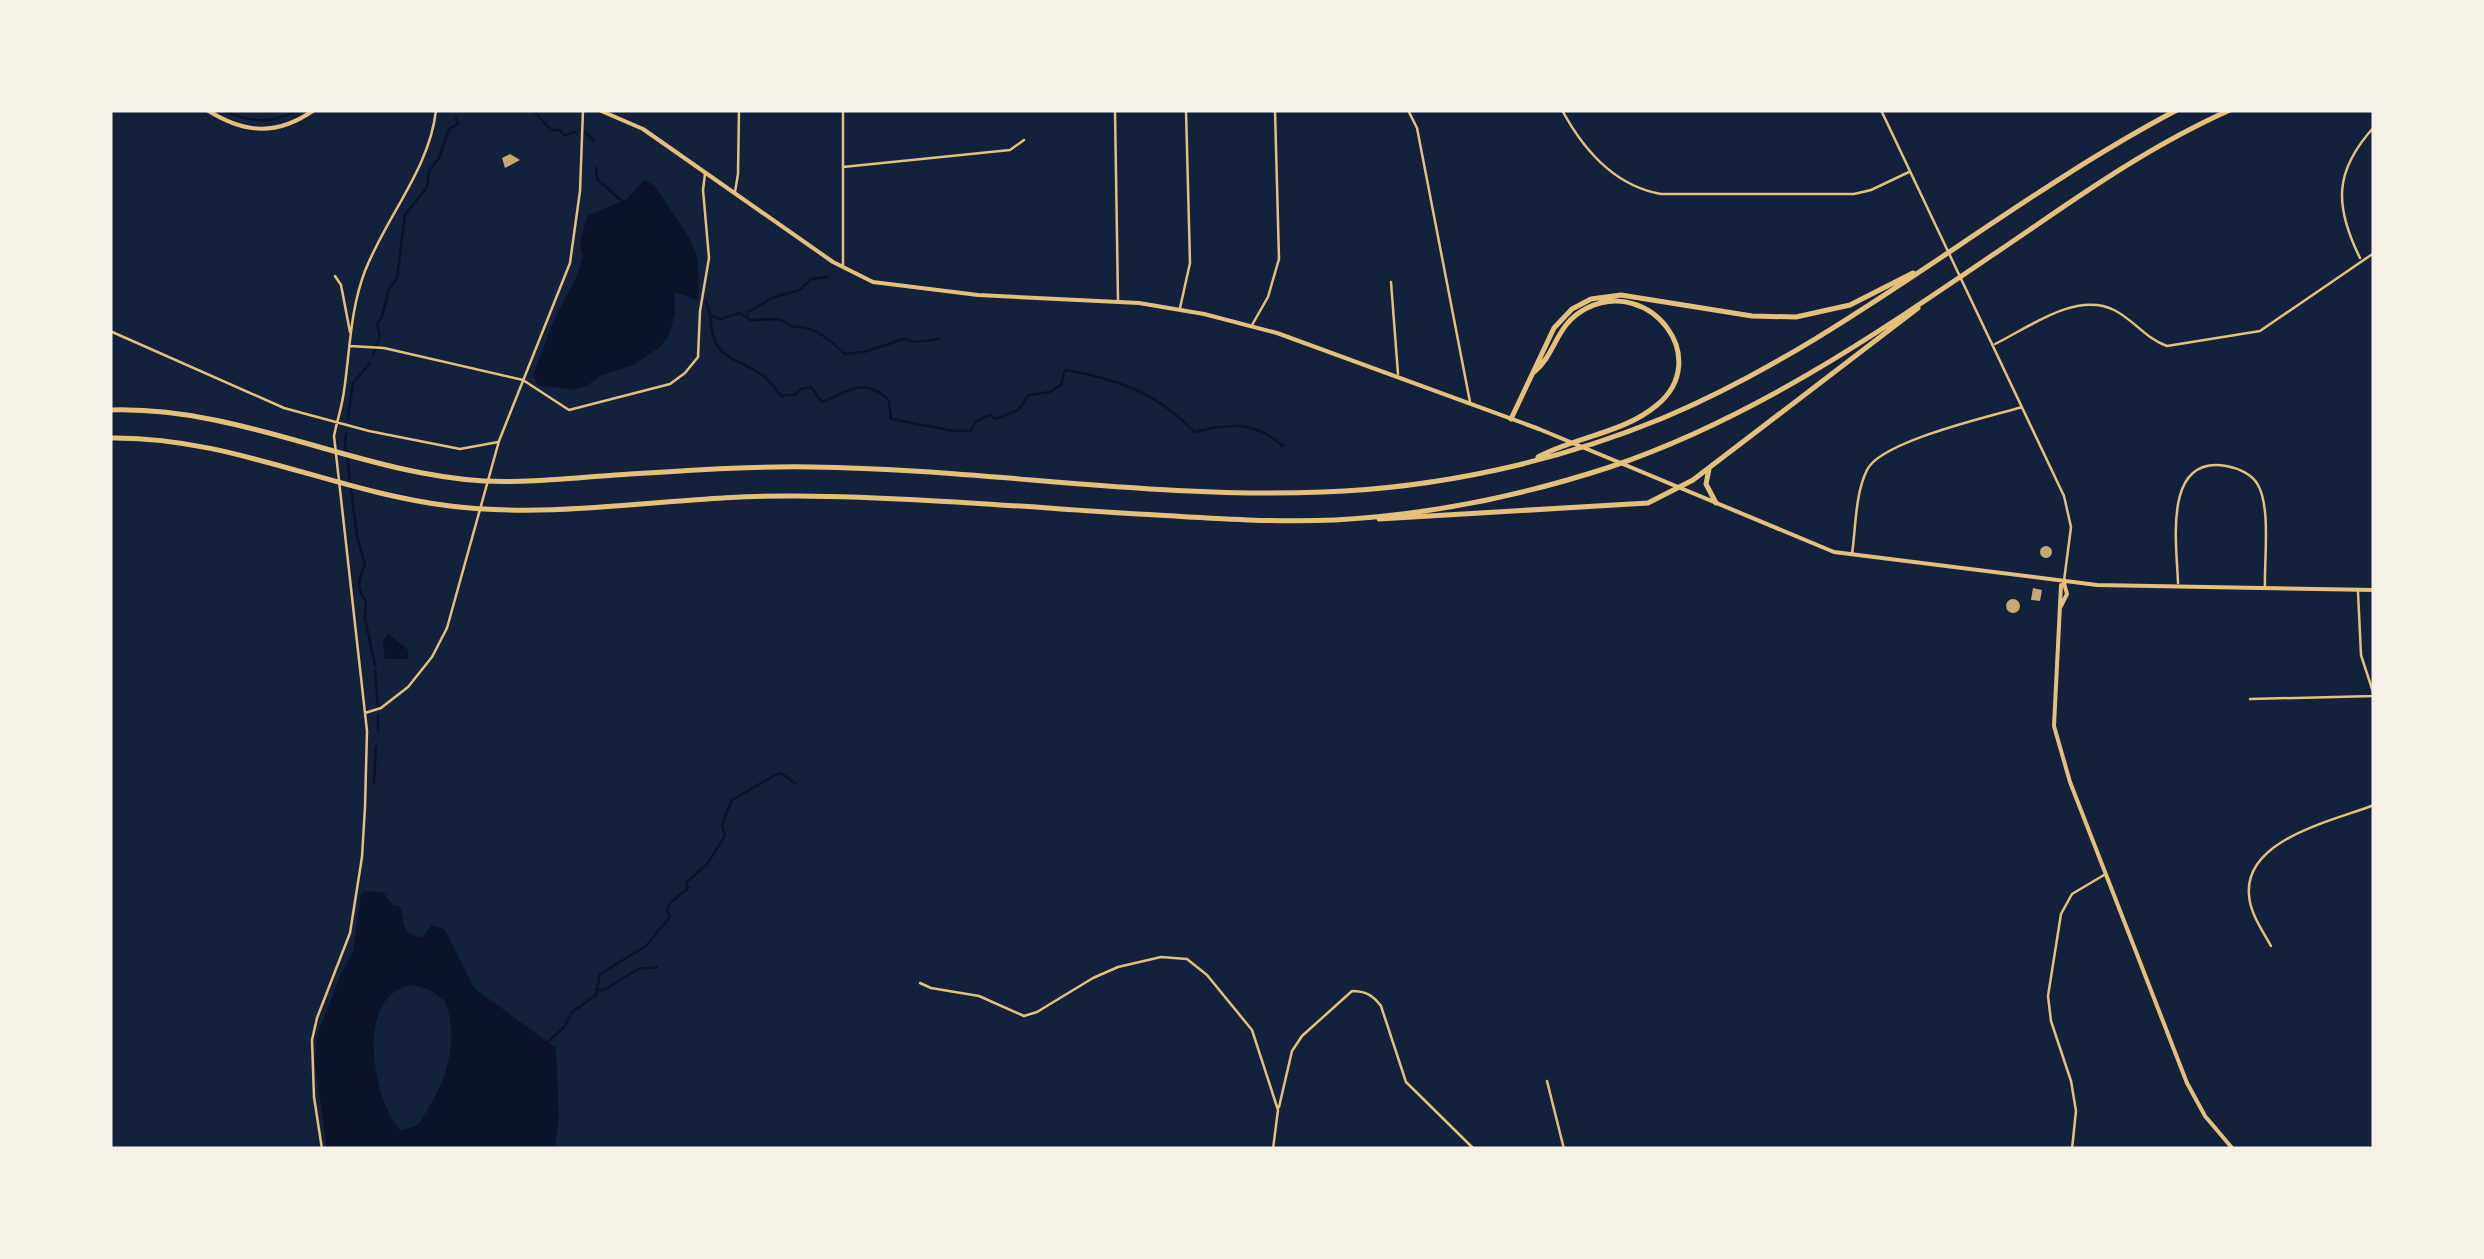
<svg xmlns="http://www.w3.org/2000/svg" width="2484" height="1259" viewBox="0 0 2484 1259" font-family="'Fira Sans',sans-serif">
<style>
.water{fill:#0b132b;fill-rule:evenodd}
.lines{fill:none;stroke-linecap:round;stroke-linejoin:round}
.stream{stroke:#0b132b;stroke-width:2.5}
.building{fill:#c6a872}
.minor{stroke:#e5c07b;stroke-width:2.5}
.secondary{stroke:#e5c07b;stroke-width:4}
.motorway{stroke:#e5c07b;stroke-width:5}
</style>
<rect width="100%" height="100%" fill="#14213d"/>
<path class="water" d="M644,180C656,184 662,197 670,209C697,249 700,250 698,300L675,292V314L669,335L660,347L633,365L600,376L587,386L574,390L538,385L533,375L555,318L575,280L583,257L580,243L587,216L627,199Z
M388,633L408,650V659H385L383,641Z
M364,891L383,892L394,906H400C405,922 402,936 422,937L432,925L445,930L474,988L556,1048L559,1118L555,1149H327L315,1065L317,1035L341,974L353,951L361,894ZM412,985L430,990L445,1001C459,1037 448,1076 429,1107C425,1113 421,1123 415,1126C414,1127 401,1130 400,1130C372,1099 354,994 412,985Z"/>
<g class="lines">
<path class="stream" d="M223,110C249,123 273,124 299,110
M533,110L551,130H560L564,135L576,132
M585,132L594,141
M596,168L597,179L624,203
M706,302C713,314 709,328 715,341C724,362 751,364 766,378C773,384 774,390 782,396L796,394L801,389L811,387L822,402C847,392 865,375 889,401L891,419L954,431H971L975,422L990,415L996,419L1018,410L1029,395L1050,392L1061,385L1065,370C1116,378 1159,394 1194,432C1229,423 1255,421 1283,446
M711,316L720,319L740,313L750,320L780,319L793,327C814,325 830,340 845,354L864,352L904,339L914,342L939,339
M747,316L748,312L774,297L800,290L811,279L828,277
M373,355L380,336L377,324L382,317L389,289L397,278L405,215L427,187L429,171L439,158L449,129L458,124L456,117
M348,419L353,383L370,363
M346,434L345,441L357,536L365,565C358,580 356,588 366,601L365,619L375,665
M375,670L378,706
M378,731V715
M374,783L376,747
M596,989L604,990L638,969L657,967
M548,1042L564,1027L572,1012L596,995L600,974L646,946L670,917L667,911L670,903L688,888L686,883L707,864L725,836L722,824L732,800L777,774L781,773L795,783"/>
</g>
<path class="building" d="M510,154L520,160L505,168L502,158Z
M2040 552a6 6 0 1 1 12 0a6 6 0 1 1-12 0Z
M2033,588L2042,590L2040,601L2031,600Z
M2006 606a7 7 0 1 1 14 0a7 7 0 1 1-14 0Z"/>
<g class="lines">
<path class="minor" d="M1115,110L1118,300
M1408,110L1417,128L1470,402
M1562,110C1583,149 1615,186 1661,194H1854L1871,190L1909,172
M1881,110L2064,496L2071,527L2064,581
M843,167L1010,150L1024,140
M735,192L738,174L739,110
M2360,258C2334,205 2334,171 2374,127
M843,267V110
M335,276L341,285L350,332
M1391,282L1398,374
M1180,308L1190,263L1186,110
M1252,325L1268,297L1279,259L1275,110
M110,331L284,408L369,431L460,449L498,442
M1995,344C2028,328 2076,291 2114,310C2134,320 2145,338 2167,346L2260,331L2374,253
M350,346L384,348L523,380L569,410L670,384L685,373L698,357L700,311L709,258L703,190L705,174
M1852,554C1856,527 1855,494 1867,470C1881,441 1989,417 2022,407
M2178,583C2177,546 2162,455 2226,466C2238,468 2252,474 2258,485C2271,508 2264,561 2265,587
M2358,592L2361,655L2374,695
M2250,699L2374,696
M365,713L381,708L408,687L432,657L447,628L499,441L570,263L580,191L583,110
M2271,946C2262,930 2250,913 2249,895C2244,839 2333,821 2374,805
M920,983L931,988L979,996L1024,1016L1037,1012L1093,978L1118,967L1161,957L1187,959L1207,975L1252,1030L1278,1110L1273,1149
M1547,1081L1564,1149
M1279,1107L1292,1051L1302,1036L1352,991C1365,991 1373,995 1381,1006L1406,1082L1474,1149
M322,1149L314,1097L312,1040L317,1018L350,933L362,857L365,807L367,731L334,436C337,421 342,407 344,391C350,351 350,310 365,271C386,217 430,168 436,110
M2072,1149L2076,1111L2071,1081L2051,1021L2048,996L2061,914L2072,894L2104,875"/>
<path class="secondary" d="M207,110C245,134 277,136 314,110
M599,110L643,129L833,262L873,282L978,295L1139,303L1204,314L1277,333L1539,429L1834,552L2097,585L2374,590
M2061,585L2054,726L2070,782L2187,1083L2205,1116L2233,1149
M2061,606L2067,594L2064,583"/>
<path class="motorway" d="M1534,372C1557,353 1555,324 1587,308C1651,277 1713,359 1657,405C1624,433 1575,437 1538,457
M110,410C242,406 355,473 484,481C527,483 571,478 615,475C680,471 745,466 811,467C982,469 1152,499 1323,492C1439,488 1556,462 1663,418C1848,340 2000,203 2177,110
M1511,419L1554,328L1572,309L1591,299L1621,295L1752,316L1796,317L1850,305L1913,273
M110,438C229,436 334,492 450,506C565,520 682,494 797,496C906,497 1014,506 1122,513C1193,517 1264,523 1335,520C1428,515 1521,496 1610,467C1764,415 1895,321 2028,231C2093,186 2158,142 2230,110
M1709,469L1706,484L1716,503
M1379,519L1648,503L1693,480L1918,308"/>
</g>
<rect width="2484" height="1259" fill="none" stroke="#f6f1e7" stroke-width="225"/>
</svg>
